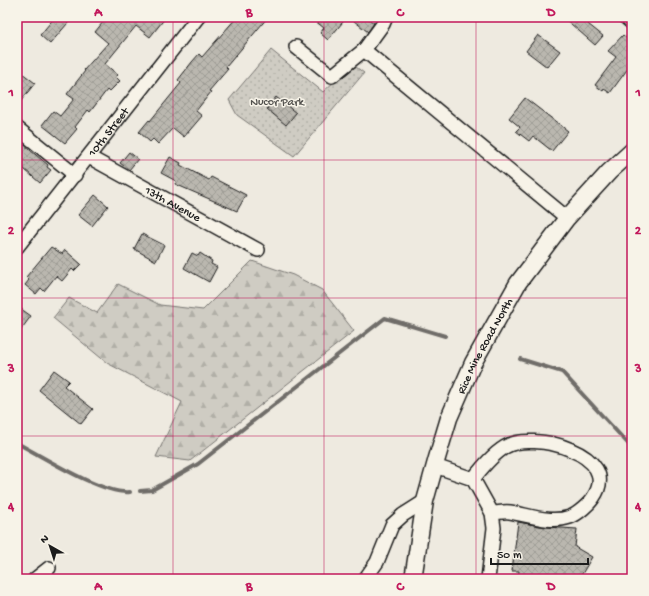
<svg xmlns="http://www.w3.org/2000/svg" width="649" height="596" viewBox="0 0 649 596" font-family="'Gochi Hand',sans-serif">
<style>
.forest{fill:url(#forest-firs);stroke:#767470}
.park{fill:url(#park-dots);stroke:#767470}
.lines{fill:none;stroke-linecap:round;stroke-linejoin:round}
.stream{stroke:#6f6d69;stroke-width:4}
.building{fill:url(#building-cross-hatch);stroke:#1c1c1c}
.minor-casing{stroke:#1c1c1c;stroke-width:16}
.major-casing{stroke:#1c1c1c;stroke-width:19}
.minor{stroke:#f7f3e8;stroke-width:13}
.major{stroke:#f7f3e8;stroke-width:16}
.grid{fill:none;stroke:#c2185b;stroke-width:1;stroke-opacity:0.55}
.labels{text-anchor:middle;stroke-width:3;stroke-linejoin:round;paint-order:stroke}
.park-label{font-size:12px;fill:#52514e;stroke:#f7f3e8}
.street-label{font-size:12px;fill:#1c1c1c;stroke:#f7f3e8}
.neatline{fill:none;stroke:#c2185b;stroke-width:1.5}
.grid-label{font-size:13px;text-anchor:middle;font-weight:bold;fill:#c2185b}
</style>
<defs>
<pattern id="forest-firs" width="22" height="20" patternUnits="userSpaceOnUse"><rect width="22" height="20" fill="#cfccc3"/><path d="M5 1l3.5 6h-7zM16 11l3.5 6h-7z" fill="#b1afa7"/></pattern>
<pattern id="park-dots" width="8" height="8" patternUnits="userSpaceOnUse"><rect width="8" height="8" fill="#cfccc3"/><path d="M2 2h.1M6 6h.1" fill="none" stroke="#b1afa7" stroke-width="1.8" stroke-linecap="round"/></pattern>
<pattern id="building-cross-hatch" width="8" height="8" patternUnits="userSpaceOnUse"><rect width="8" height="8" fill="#bab7af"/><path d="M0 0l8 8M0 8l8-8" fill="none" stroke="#9f9d96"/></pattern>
</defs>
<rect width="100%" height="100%" fill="#eeeae0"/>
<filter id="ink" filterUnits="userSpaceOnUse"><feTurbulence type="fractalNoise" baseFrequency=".025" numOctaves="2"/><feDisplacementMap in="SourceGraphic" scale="8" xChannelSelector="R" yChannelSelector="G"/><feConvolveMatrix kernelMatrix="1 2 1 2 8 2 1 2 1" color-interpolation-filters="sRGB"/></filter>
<g filter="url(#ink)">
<path class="forest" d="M252,261L293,275L322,290L354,331L190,461L156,457L182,402L107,363L53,318L69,298L97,313L118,284L160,305L203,310Z"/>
<path class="park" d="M271,50L323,92L351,66L356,67L364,73L294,156L237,115L229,100Z"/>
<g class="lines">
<path class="stream" d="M520,359L562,372L632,448
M17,443C43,457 103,495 130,492
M140,491L152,490L198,464L385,318L445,336"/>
</g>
<path class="building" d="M55,17H73L50,44L40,35Z
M107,17H166L150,37L136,26L105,64L118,75L116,77L120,81L109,92L107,90L90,112L88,110L75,127L77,129L65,143L42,125L53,111L60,116L74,99L67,94L85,71L84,70L108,43L95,32Z
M237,17H268L226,67L228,69L209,91L211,92L196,111L202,116L184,137L173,128L158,144L153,139L150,142L139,132L149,120L150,121L181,83L178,80L192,62L199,54L202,57Z
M310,17H347L328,40L320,33L324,28Z
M349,17H366L374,23L368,32Z
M563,17H593L588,24L603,36L595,45Z
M538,35L560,51L547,67L526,51Z
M623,35L632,43V63L610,93L604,89L603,91L595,85L616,57L608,51Z
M17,69L35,83L17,106Z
M276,97L296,113L286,125L267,109Z
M525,98L568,131L552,151L533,136L529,141L516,131L520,127L509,118Z
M17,139L48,165L47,167L51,170L40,183L17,163Z
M129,152L138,159L129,170L120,163Z
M170,157L181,163L180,165L209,180L211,177L246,195L237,211L175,184L176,181L161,173Z
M95,195L108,206L92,226L78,215Z
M142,234L164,245L156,261L134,249Z
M51,247L62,254L65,250L81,264L74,271L72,269L62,281L56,276L44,291L41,288L36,294L25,285L29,280L26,277Z
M192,253L198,256L200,253L212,261L211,264L217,267L209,282L184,268Z
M17,306L31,316L17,335Z
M54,370L69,381L64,386L93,409L81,424L39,390Z
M518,522L546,527L577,529L575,547L592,557L579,579H518L519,571H512Z"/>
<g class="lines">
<defs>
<g id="minor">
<path d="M386,17L383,24L364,50L567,218"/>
<path d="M625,17L632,23"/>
<path d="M296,47L332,76L364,50"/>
<path d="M17,128L75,175"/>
<path id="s1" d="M89,157L258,250"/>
<path id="s2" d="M17,247L198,17"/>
<path d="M435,466L473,479L492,513L494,528L488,579"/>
<path d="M473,479C482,468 492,455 505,447C532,430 624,454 593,498C589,504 578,514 570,517C550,524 529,515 510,512C504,511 498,513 492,513"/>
<path d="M35,579L49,568"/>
<path d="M365,579L377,562L392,525L403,515L425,501"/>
</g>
<g id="major">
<path id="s3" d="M413,579L425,501L437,458L449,418L473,363L518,283L567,218L609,172L632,151"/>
</g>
</defs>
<use href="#minor" class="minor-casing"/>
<use href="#major" class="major-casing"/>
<use href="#minor" class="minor"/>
<use href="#major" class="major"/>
</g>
</g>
<path class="grid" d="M173,17V579M324,17V579M476,17V579M17,160H632M17,298H632M17,436H632"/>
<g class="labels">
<g class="park-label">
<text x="277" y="105">Nucor Park</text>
</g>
<g class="street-label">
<text dy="4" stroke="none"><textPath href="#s2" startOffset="147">10th Street</textPath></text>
<text dy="4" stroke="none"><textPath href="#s1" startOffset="96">13th Avenue</textPath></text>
<text dy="4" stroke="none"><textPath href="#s3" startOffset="246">Rice Mine Road North</textPath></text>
</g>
</g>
<rect width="649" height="596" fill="none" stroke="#f7f3e8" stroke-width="44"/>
<g transform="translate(50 546) rotate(321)" stroke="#f7f3e8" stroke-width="3" paint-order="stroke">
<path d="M0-3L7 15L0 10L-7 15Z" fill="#1c1c1c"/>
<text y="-6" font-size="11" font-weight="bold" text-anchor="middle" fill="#1c1c1c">N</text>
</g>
<path d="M491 558v6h97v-6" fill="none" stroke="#1c1c1c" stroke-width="2"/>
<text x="497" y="558" font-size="12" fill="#1c1c1c" stroke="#f7f3e8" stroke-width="3" paint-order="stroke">50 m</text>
<rect x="22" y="22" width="605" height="552" class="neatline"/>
<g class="grid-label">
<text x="98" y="16">A</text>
<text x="249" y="16">B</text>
<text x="400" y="16">C</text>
<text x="551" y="16">D</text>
<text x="11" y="96">1</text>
<text x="638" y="96">1</text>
<text x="11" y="234">2</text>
<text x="638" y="234">2</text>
<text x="11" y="372">3</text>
<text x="638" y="372">3</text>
<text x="11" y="510">4</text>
<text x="638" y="510">4</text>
<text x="98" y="590">A</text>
<text x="249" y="590">B</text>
<text x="400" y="590">C</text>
<text x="551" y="590">D</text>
</g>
</svg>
